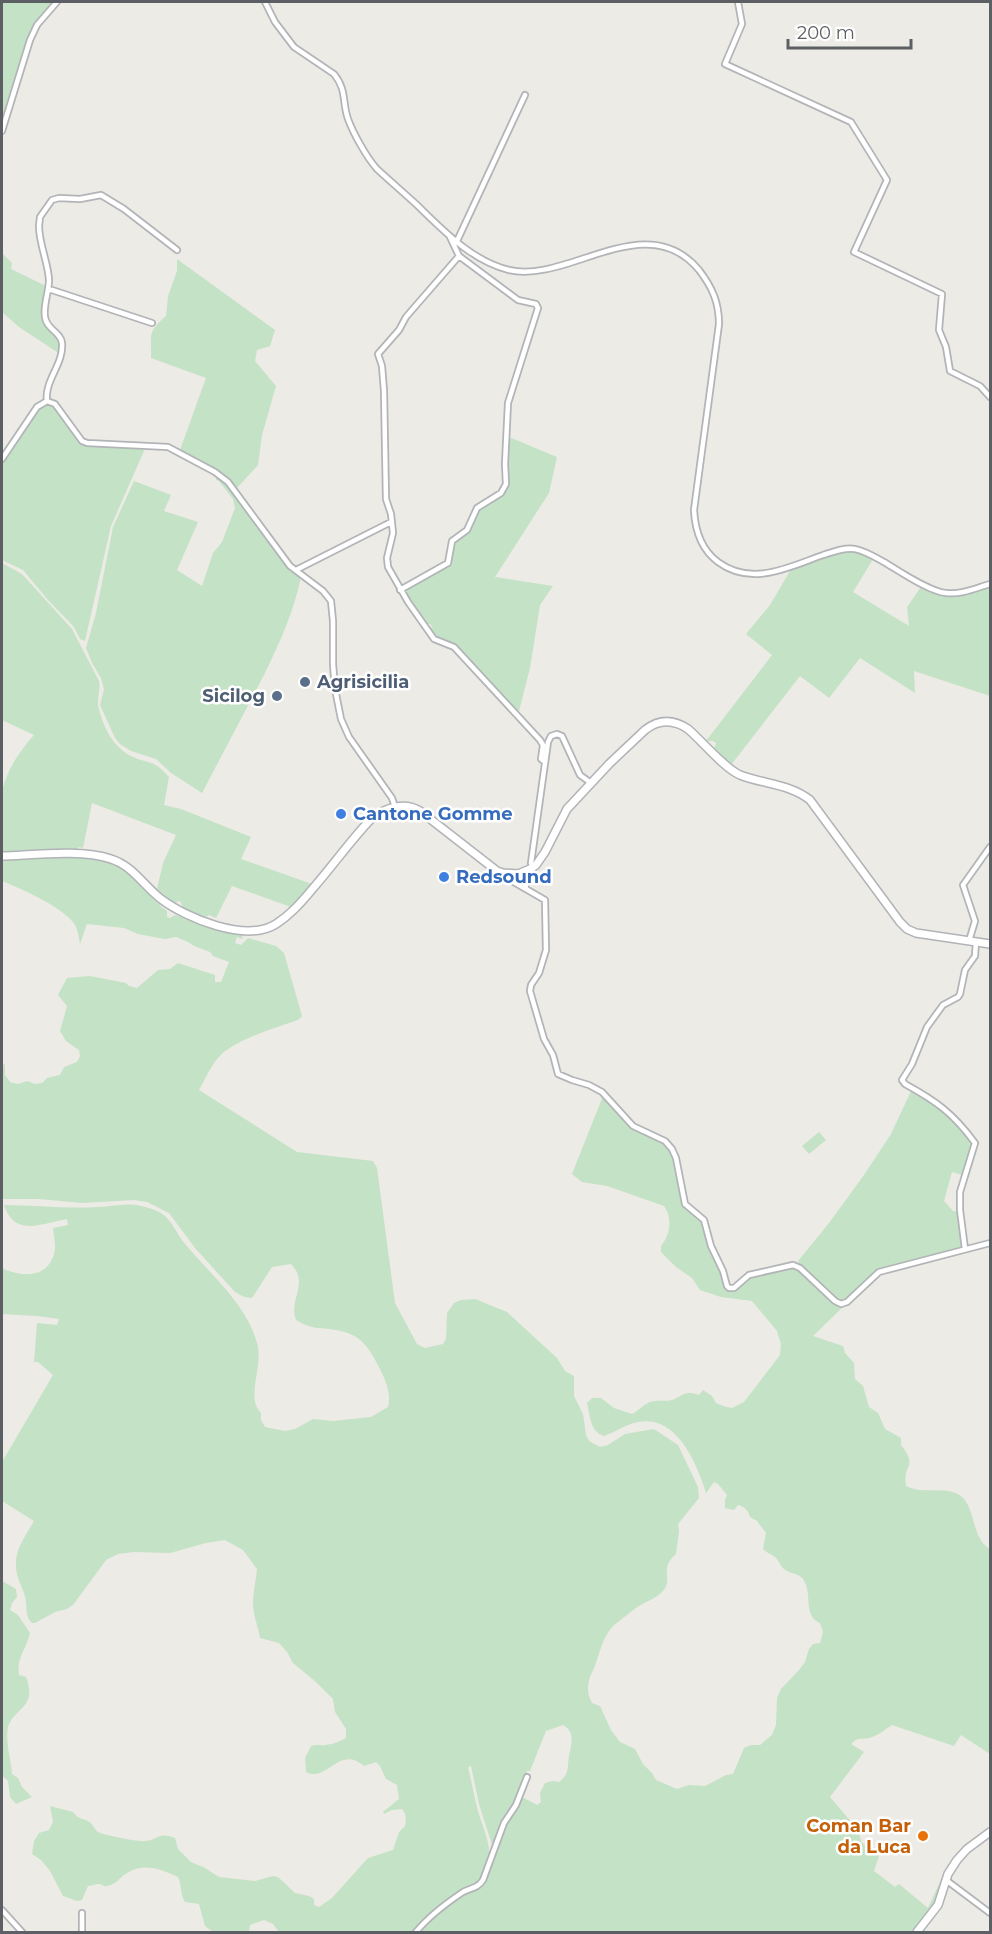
<svg xmlns="http://www.w3.org/2000/svg" width="992" height="1934" viewBox="0 0 992 1934" font-family="Montserrat,sans-serif">
<style>
.green{fill:#c4e2c5}
.lines{fill:none;stroke-linecap:round;stroke-linejoin:round}
.street-casing{stroke:#b2b4b8;stroke-width:8}
.secondary-casing{stroke:#b1b3b8;stroke-width:10}
.street{stroke:#fff;stroke-width:4.5}
.secondary{stroke:#fff;stroke-width:7}
.service-dot{fill:#5c6f8a;stroke:#fff;stroke-width:2}
.shop-dot{fill:#3f7fe0;stroke:#fff;stroke-width:2}
.food-dot{fill:#e8710a;stroke:#fff;stroke-width:2}
.labels{text-anchor:middle;stroke-width:5;stroke-linejoin:round;paint-order:stroke}
.service-label{font-size:18px;font-weight:bold;fill:#4e5e75;stroke:#fff;text-anchor:start}
.shop-label{font-size:18px;font-weight:bold;fill:#366cbe;stroke:#fff;text-anchor:start}
.food-label{font-size:18px;font-weight:bold;fill:#c56008;stroke:#fff;text-anchor:end}
</style>
<rect width="100%" height="100%" fill="#edebe5"/>
<path class="green" d="M2,2H54L38,21L28,40L2,122Z
M2,253L12,263L11,269L46,286L42,320L59,338L60,354L19,327L2,312Z
M177,259L275,330L270,346L257,350L255,361L276,386L262,435L258,465L237,488L224,474L180,450L206,378L151,358C152,336 146,333 166,316L168,296L177,271Z
M48,403L54,406L79,441L143,448L144,451L111,526L85,641L80,639L74,627L48,600L23,570L2,560V464L37,410Z
M509,437L557,457L549,493L495,577L553,586L540,605L530,668L519,711L516,710L458,647C448,640 437,640 430,629L432,626L430,624H425L404,591L450,564L454,542L469,530L479,508L502,494L507,484V464Z
M217,476C252,502 264,551 300,575L301,577C294,611 280,642 265,673C244,713 223,753 202,793L171,773L156,759L131,751L120,744L115,738L100,705L104,689L101,678L92,663L86,648L96,613L113,527L134,481L171,495L164,511L198,522L177,570L202,586L213,553L222,542L235,508L233,499L219,481L216,480Z
M850,551L863,554L873,559L853,592L909,626L907,607L921,587C952,602 959,596 990,587V696L914,671L915,693L860,658L829,698L800,676L731,765L714,749L716,743L713,741H706L772,655L746,634L770,605L790,571L841,552Z
M2,563L22,574L72,629L99,681C101,691 96,699 99,709C104,729 114,748 133,757C152,765 153,759 169,777L164,805L181,809L251,837L241,859L312,884L291,907L232,886L216,918L209,915L206,917L183,909L181,902L178,901L175,904L157,889L163,863L176,835L92,803L83,848L79,847L75,851L2,852C2,836 0,807 2,792C7,769 19,752 34,735L2,720Z
M87,857C131,860 137,888 167,911V917L170,918L175,915L243,934L242,939L237,937L235,943L241,945L248,938L276,946L284,953L302,1016L298,1020C275,1028 233,1040 218,1058C210,1067 205,1080 199,1090L297,1152L373,1161L377,1168L395,1303L417,1344L425,1348L443,1344L446,1339L447,1313L454,1303L461,1300L475,1299L507,1312L557,1358L565,1371L574,1376V1396L583,1414L586,1435L589,1441L600,1447L608,1445L625,1434L654,1429L678,1445L698,1487L699,1498L678,1524L679,1531L676,1554C659,1569 672,1576 665,1588C660,1597 647,1601 639,1606C634,1609 617,1623 613,1626C602,1638 600,1653 594,1668C588,1680 585,1690 592,1703L600,1706L611,1730L620,1742L635,1749L643,1764L652,1773L656,1780L677,1789L689,1785L705,1786L726,1775L733,1774L744,1748L751,1745H760L772,1735L776,1725L777,1698L781,1689L799,1670L805,1662L809,1649L813,1644L820,1643L823,1632L820,1623C804,1616 811,1598 806,1585C801,1571 793,1576 784,1569C780,1566 779,1560 775,1557C771,1554 767,1553 763,1549L766,1533L757,1521L750,1517C748,1510 745,1507 738,1505L734,1510L725,1508V1500L727,1495L718,1484L714,1482L706,1493C697,1464 677,1414 638,1422C626,1424 616,1432 604,1436C590,1432 590,1415 587,1403L592,1398H601L614,1408L632,1414C638,1411 642,1406 648,1403C655,1399 664,1402 672,1400C684,1396 683,1390 699,1395L703,1390L712,1396L716,1403L723,1406L732,1408L744,1402L780,1355L781,1344L777,1331L752,1301L721,1297L700,1290L692,1278L676,1267L661,1252V1246C670,1235 673,1218 664,1206L607,1186L582,1182L572,1174L603,1096C611,1106 620,1119 631,1127C646,1137 665,1138 674,1155L682,1201L687,1208L702,1221L710,1247L718,1261L724,1284L728,1290L737,1288L750,1276L793,1266L799,1269L839,1306H844L813,1336L843,1346L845,1353L854,1363L855,1379L863,1386L869,1407L878,1413L885,1429L901,1438V1445C919,1468 902,1463 906,1486C922,1495 946,1485 961,1496C976,1508 971,1538 990,1549V1754L961,1735L954,1746L892,1725C886,1729 876,1737 869,1738C860,1740 859,1736 851,1744L864,1752L830,1797L859,1831L861,1842L879,1856L874,1871L895,1887L899,1884L928,1908L944,1873L945,1874C939,1896 931,1916 913,1932H419L428,1920L439,1910L450,1905L466,1893L482,1887L487,1879L491,1861L505,1823L521,1798H524L537,1805L541,1802L540,1793L545,1783L553,1781L559,1782C570,1774 567,1767 569,1756C571,1745 576,1732 563,1725L546,1731L530,1771H527L516,1804L503,1821L496,1843L492,1845L479,1804L471,1766L468,1767C471,1779 473,1791 476,1803C483,1835 500,1850 479,1883L464,1889L438,1908L428,1915L414,1932H279L273,1924L264,1920L250,1925L249,1932H213L205,1926L199,1904L185,1902C180,1894 182,1886 178,1877C162,1870 145,1862 127,1873C120,1877 116,1885 107,1886C103,1887 102,1884 98,1884C95,1884 91,1886 88,1886L82,1900L77,1901L63,1896L50,1871L41,1860L32,1854L34,1841L39,1833L49,1830L53,1822L50,1806L73,1812C78,1819 82,1818 88,1821C93,1824 94,1829 98,1832C103,1835 138,1842 144,1841C158,1841 157,1831 175,1838L178,1849L191,1862L205,1868L219,1877L255,1881L273,1876L278,1877L295,1893L309,1896L314,1899V1905L319,1907L332,1898L368,1858L393,1850L399,1832L405,1826C406,1819 407,1815 402,1809L392,1810L384,1814L383,1812L399,1799L397,1785L386,1779L380,1766L376,1762L364,1766C339,1744 327,1783 306,1772L305,1758L311,1746C317,1744 320,1746 326,1745C333,1744 341,1741 346,1738V1729L335,1712L333,1699L316,1682L293,1663L287,1652L279,1643L260,1638C258,1626 253,1615 253,1604C253,1593 256,1580 257,1569L243,1550L225,1540L206,1543L170,1553L134,1552L118,1554L106,1560L73,1605L67,1609L55,1612L35,1623H32C25,1616 27,1610 26,1601C25,1592 19,1583 17,1574C12,1552 24,1539 34,1521L2,1501V1462L53,1375L38,1362H34L37,1323L57,1325L59,1319L37,1316L2,1314V1268C18,1276 44,1280 53,1257C57,1249 54,1237 53,1228L68,1225L67,1219C42,1223 15,1238 4,1205C34,1205 65,1209 96,1207C110,1207 127,1202 141,1206C150,1208 160,1211 166,1217C173,1224 177,1233 182,1240C207,1272 246,1302 257,1343C264,1367 245,1397 261,1413V1420L265,1427L285,1431L295,1429L313,1419L333,1421L371,1417L388,1407C391,1393 387,1384 381,1371C370,1349 362,1334 336,1330C318,1327 313,1330 296,1320C288,1300 310,1283 291,1264L272,1267L252,1298L244,1297L235,1292L195,1248L169,1213L147,1202L134,1200L82,1203L39,1199H2V1063L5,1065V1075L10,1082L18,1084L27,1081L35,1084L42,1083L47,1078L60,1075L64,1067L77,1062L80,1056L79,1050L66,1041L60,1031L67,1006L58,995L67,978L90,976L126,983L129,986L137,988L158,970L170,969L178,963L215,975V982H221L229,962L213,956L210,952L194,946L188,942L176,937L165,939L138,934L124,928L87,924L80,944C79,938 78,930 75,925C65,908 20,888 2,881V859Z
M912,1089L949,1114L973,1142L962,1175L952,1172L944,1201L953,1211L958,1212L962,1248L879,1271L846,1301L840,1302L801,1267L798,1261L829,1223L864,1175L891,1134Z
M819,1132L826,1140L809,1154L802,1146Z
M2,1581L16,1589L17,1597L12,1603L10,1610L18,1615L30,1633C27,1648 16,1658 19,1675L26,1677C38,1708 14,1707 8,1727C5,1741 11,1760 12,1774L18,1778L22,1787L32,1797L16,1804L10,1797L8,1781L2,1775Z"/>
<g class="lines">
<defs>
<path id="street" d="M265,2L275,22L294,47L334,74C347,90 342,102 348,119C353,133 367,158 377,169C390,181 404,193 417,205C444,231 472,261 509,270C568,284 646,206 699,270C712,287 719,302 719,324L694,510C695,530 702,550 718,562C752,587 789,567 823,555C833,552 844,547 855,549C865,551 875,557 884,562C899,571 930,592 946,593C961,595 976,588 990,584
M738,2L742,24L725,64L851,122L887,180L854,252L942,294L939,330L946,347L950,371L980,386L990,397
M2,131L30,40L37,25L57,2
M457,241L525,95
M459,256L406,317L399,330L378,354L382,366L384,391L386,499L391,514L393,533L387,558L388,567L408,602L434,639L454,647L540,740L543,745L541,759L545,762
M48,290H52L152,323
M47,401C44,381 64,364 62,343C61,332 46,329 45,317C43,305 49,292 49,280C48,262 39,244 39,226L40,217L52,200L59,198L80,199L101,195L124,209L177,250
M2,459L37,407L47,401L55,404L82,441L87,443L168,447L215,472L228,482L290,566L323,591L331,601L333,621V664L335,689L341,719L349,737L392,798L395,807
M296,570L391,522
M400,590L448,563L452,541L467,530L477,508L501,493L506,484L505,464L508,403L538,308L536,304L518,300L459,256L450,237
M531,863L548,742L551,736L557,734L562,736L580,775L591,783
M523,873L526,888
M510,874L512,881L545,900L546,950L539,973L531,985L530,991L544,1039L553,1055L558,1074L572,1080L589,1085L602,1092L633,1126L665,1141L672,1149L676,1158L685,1204L704,1220L711,1246L723,1271L727,1286L729,1288H734L749,1275L793,1265L800,1268L835,1301L841,1304L847,1302L879,1272L990,1243
M969,941L975,921L963,885L990,847
M965,1249L960,1210V1192L975,1143C953,1113 936,1101 905,1084L902,1080L912,1064L927,1027L943,1005L958,997L960,994L965,970L975,956L976,942
M946,1880L990,1913
M2,1910L22,1932
M82,1932V1913
M416,1932C429,1916 445,1904 463,1892C471,1888 478,1888 483,1880L504,1823L516,1805L527,1777"/>
<path id="secondary" d="M2,856C33,855 82,849 111,859C133,866 143,885 161,899C186,918 246,943 276,924C292,914 303,900 315,886C334,864 351,840 371,819C385,808 404,801 420,811L497,871L503,873L518,874L530,869L536,865L545,852L567,809L609,764L645,730C659,719 673,719 688,729C702,741 724,768 740,775C763,784 790,784 810,800L900,922L907,929L916,933L990,944
M917,1932L938,1905L948,1874L957,1860L967,1849L990,1832"/>
</defs>
<use href="#street" class="street-casing"/>
<use href="#secondary" class="secondary-casing"/>
<use href="#street" class="street"/>
<use href="#secondary" class="secondary"/>
</g>
<g class="service-dot">
<circle cx="305" cy="682" r="6"/>
<circle cx="277" cy="696" r="6"/>
</g>
<g class="shop-dot">
<circle cx="341" cy="814" r="6"/>
<circle cx="444" cy="877" r="6"/>
</g>
<circle class="food-dot" cx="923" cy="1836" r="6"/>
<g class="labels">
<g class="service-label">
<text x="317" y="688">Agrisicilia</text>
<text x="265" y="702" text-anchor="end">Sicilog</text>
</g>
<g class="shop-label">
<text x="353" y="820">Cantone Gomme</text>
<text x="456" y="883">Redsound</text>
</g>
<g class="food-label">
<text x="911" y="1832">Coman Bar<tspan x="911" dy="21">da Luca</tspan></text>
</g>
</g>
<rect width="992" height="1934" fill="none" stroke="#5c5f63" stroke-width="6"/>
<path d="M788 39v9h123v-9" fill="none" stroke="#5c5f63" stroke-width="3"/>
<text x="797" y="39" font-size="18" fill="#5c5f63" stroke="#ffffff" stroke-width="4.5" paint-order="stroke">200 m</text>
</svg>
